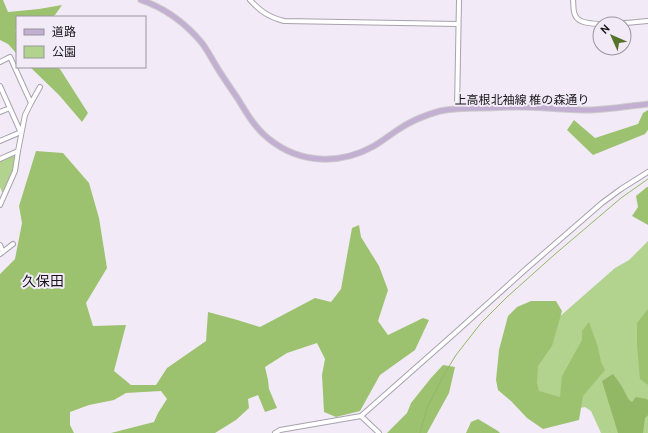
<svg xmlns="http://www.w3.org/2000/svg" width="648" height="433" viewBox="0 0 648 433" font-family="Cabin,'Noto Sans JP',sans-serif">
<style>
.green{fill:#b1d38d}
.forest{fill:#9cc26f}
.water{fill:#92b865}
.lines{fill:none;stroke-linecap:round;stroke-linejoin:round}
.stream{stroke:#92b865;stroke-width:1}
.minor-casing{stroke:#a8a2ad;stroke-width:6}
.major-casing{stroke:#ccc;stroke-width:7}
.minor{stroke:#fff;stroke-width:4}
.major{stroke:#c2afd1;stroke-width:5}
.labels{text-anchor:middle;stroke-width:4;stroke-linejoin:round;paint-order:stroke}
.street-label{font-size:12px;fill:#171519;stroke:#f2ebf7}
.quarter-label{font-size:14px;fill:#171519;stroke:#f2ebf7}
</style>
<rect width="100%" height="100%" fill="#f2ebf7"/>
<path class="green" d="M16,153L13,169L4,192H2L0,187V160Z
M648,241V433H601L591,411L585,407L569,410L539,393L535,385L537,365L558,318L615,268L629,260Z"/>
<path class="forest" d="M0,0H3L8,12L39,9L62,5L55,15L50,17H17V30H15L17,33V54L8,44L0,40Z
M30,67H56L60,69L88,113L82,122L59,95Z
M648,110V130L645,134L593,155L567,130L574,120L595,138L638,124L643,113Z
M36,151L63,153L89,183L99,218L107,268L86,303L93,326L126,325L114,371L131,385H156L167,368L206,341L208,312L234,319L260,327L315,298L331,302L341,289L352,228L359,225L361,237L379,266L388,290L378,321L388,335L423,318L429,320L415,350L380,375L360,411L336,417L324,412L322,375L325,359L317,343L287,353L265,367L268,380L269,389L277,408L265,412L258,395L248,399L249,408L236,420L215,433H111L154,422L158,413L167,399L161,391L126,393L114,400L89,405L70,412V425L74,433H0V274L15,259L22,223L19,206Z
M647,187H648V225L632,216L638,207L636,196Z
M531,301H556L562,311L552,346L538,366L537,383L539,391L560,397L562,376L582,340V331L589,322L598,347L601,362L605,370L583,396L579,420L543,429L527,418L511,401L498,390L496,380L499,350L508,316L517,307Z
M648,309V385L640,379L637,346V323Z
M443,365L455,367L449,393L427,433H387L407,413L411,403L431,378Z
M478,419L498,431L500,433H466L471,422Z"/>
<path class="water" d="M613,374L621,385L629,400L632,402L636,397L647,399L648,401V415L645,418L643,433H618L602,381Z"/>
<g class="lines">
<path class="stream" d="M420,433L427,408L445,373L456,355L481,323L507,297L554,255L621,198L648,179"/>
<defs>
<path id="minor" d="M250,0C261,12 269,17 284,21L458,24
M573,0C574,6 572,13 577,18C585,29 634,22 648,21
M0,62L10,57L31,103
M0,86L21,133
M457,109L459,0
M0,112L10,108
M0,141L21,132
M0,159L18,151
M0,205L15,171L18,151L25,115L31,103L40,87
M0,245L3,252
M0,254L13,244
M361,416L379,433
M275,433L280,430L361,416L455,333L526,269L602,203L621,189L648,172"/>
<path id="major" d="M141,0C165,8 186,24 202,43C207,50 211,57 215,64C222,76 230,87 238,99C247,114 256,129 269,139C300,164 340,165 374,146C382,141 389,136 396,131C409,122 425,115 440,111C454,108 468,108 482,108C493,108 504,107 516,107C541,107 566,110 591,110C610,109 629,106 648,104"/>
</defs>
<use href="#minor" class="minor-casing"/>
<use href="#major" class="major-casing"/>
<use href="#minor" class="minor"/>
<use href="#major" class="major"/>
</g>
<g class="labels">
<g class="street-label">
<text x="522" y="104">上高根北袖線 椎の森通り</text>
</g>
<g class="quarter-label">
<text x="43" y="286">久保田</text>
</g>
</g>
<rect x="16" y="16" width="130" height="52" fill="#f2ebf7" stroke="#9a959e"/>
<rect x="24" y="29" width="20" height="6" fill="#c2afd1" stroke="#9a959e"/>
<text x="52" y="36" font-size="12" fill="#171519">道路</text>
<rect x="24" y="46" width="20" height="12" fill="#b1d38d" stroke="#9a959e"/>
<text x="52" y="56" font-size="12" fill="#171519">公園</text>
<g transform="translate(612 36) rotate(315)"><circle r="19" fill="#f2ebf7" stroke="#9a959e"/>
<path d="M0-3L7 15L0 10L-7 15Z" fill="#55742a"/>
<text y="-6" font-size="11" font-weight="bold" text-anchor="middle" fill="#171519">N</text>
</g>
</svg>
